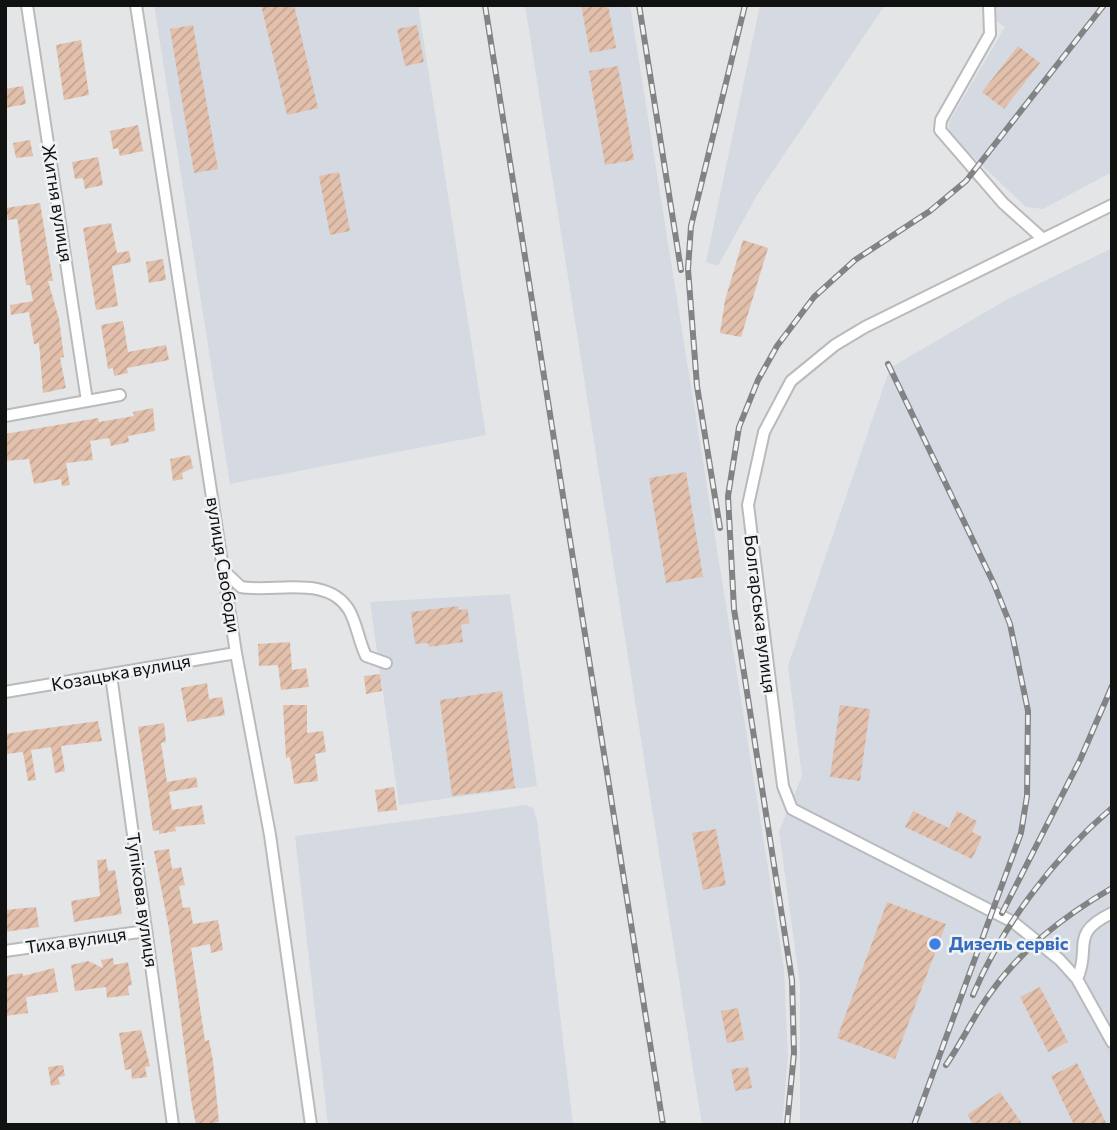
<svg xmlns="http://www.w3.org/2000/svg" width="1117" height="1130" viewBox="0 0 1117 1130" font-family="Commissioner,sans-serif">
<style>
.built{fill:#d5dae2}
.building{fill:url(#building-hatch)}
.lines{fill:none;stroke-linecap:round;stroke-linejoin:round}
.minor-casing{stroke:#b9babc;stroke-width:14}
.minor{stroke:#fff;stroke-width:10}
.rail-casing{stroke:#828384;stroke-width:6}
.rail{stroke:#f1f2f4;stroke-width:3.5;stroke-dasharray:10;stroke-linecap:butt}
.shop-dot{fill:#3f7fe0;stroke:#f1f2f4;stroke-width:2.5}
.labels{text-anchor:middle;stroke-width:5;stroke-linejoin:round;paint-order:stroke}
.street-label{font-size:18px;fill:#101111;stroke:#f1f2f4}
.shop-label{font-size:18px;font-weight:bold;fill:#366cbe;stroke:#f1f2f4;text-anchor:start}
</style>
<defs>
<pattern id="building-hatch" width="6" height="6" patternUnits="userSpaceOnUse" patternTransform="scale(1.75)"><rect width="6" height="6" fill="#e2c0ac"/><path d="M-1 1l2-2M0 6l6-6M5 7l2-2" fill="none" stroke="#c1a493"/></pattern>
</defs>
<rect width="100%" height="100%" fill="#e4e5e7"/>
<path class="built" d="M154,5H418L486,435L230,484Z
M525,5H630L784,968L788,1056L782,1125H702Z
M760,5H885L757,195L718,266L706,262Z
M994,5H1112V172L1043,209L1026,207L949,134V122L1005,27L993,19L997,12Z
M1112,248V1125H800V985L779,831L802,776L788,666L890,368L1006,300Z
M510,594L537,786L399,805L370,602Z
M526,805L533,808L537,820L573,1125H328L295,836Z"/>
<path class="building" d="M261,5H294L318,108L287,115Z
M581,5H608L616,48L590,53Z
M193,25L218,169L194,173L170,29Z
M417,25L424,62L405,66L397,29Z
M81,40L89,95L64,100L56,45Z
M1018,46L1040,63L1004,109L982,92Z
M618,66L634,160L605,165L589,71Z
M23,86L26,104L5,108V89Z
M138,125L143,151L120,156L118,148L113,149L110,131Z
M30,140L33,156L16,158L13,143Z
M98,157L103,185L85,189L83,178L75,179L72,162Z
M339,172L350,231L330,235L319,176Z
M40,203L53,281H48L59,319L64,357L60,358L66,388L43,393L39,343L34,344L29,312L11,315L10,305L33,301L30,285H26L18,223L17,219L8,220L6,208Z
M111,223L117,253L129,251L131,262L112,266L118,306L96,310L83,228Z
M743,240L768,248L741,337L720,333L725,300Z
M163,259L166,280L149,283L146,262Z
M123,321L128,352L166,345L169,360L127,368L128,373L114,376L113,368L108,369L101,325Z
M153,408L155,431L128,436L129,442L111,446L109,438L90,441L93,460L66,463L70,485L62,486L61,479L34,484L29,459L5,461V434L98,418L99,422L134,416L133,412Z
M190,455L193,468L182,473L183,479L173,481L170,459Z
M686,472L703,577L666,583L649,478Z
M458,606L459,610L468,609L469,623L461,625L463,642L429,647L428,643L415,644L411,612Z
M290,642L292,670L306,668L309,687L281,690L278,665L259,666L258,644Z
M380,674L382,691L366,694L364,676Z
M207,683L209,699L222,697L225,715L187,722L181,688Z
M502,691L515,788L452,796L440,700Z
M283,705H307V733L323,731L326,752L315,754L318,781L294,784L290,757L286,758Z
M840,705L870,709L860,781L830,777Z
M98,721L102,741L61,746L65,771L55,773L51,747L31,750L36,780L28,781L23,752L5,754V734Z
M164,723L166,742L161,743L167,782L196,777L198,787L169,792L172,810L202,805L205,824L175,827L176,831L159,834V830L153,831L138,727Z
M394,787L397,810L378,812L375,790Z
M913,811L949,828L957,811L977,821L972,832L982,837L972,859L905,827Z
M716,829L726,885L703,890L692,833Z
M169,849L172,869L181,867L185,885L179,886L183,908L190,907L193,924L218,920L223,950L211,953L210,944L191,948L205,1041L209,1040L213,1061L219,1122L203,1125H196L192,1105L169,929L154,851Z
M106,859L108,871L115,870L122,914L74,922L71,901L100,896L97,860Z
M887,902L946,924L895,1059L837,1038Z
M36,907L39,927L5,932V910Z
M113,958L114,965L128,962L132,985L128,986L129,995L107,998L106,987L75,991L71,965L88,961L103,968L101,960Z
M54,968L58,992L26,997L28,1013L5,1016V976L22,973L23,976Z
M1040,987L1068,1042L1048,1052L1020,997Z
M738,1008L744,1040L727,1043L721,1011Z
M141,1030L150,1066L145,1067L147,1077L132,1079L131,1069L125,1070L119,1033Z
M1077,1063L1107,1125H1074L1051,1076Z
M63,1065L65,1076L58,1077L60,1084L51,1086L48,1067Z
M748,1067L752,1088L735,1091L731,1069Z
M1000,1092L1023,1125H974L967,1115Z"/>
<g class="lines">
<defs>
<path id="minor" d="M27,5L87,401
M136,5L236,653L270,835L311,1125
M989,5L990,34L941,120L940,130L1003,203L1043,239
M1112,205L865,327L835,345L791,381L764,432L748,505L783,786L792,809L1013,922L1060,960L1077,979L1112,1042
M5,416L120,395
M225,572L241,587C275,593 327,574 349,610C357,624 359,642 366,656L386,663
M111,675L173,1125
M5,692L236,653
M5,951L146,931
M1077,979C1092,947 1068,934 1112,913"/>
</defs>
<use href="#minor" class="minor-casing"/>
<use href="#minor" class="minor"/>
<defs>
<path id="rail" d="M485,5L663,1125
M639,5L681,270
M888,364L994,584L1010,624L1028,711L1027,796L1021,833L914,1125
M720,528L697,386L688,269L691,226L745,5
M1002,913L1080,760L1112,686
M973,995C1002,926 1054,857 1112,808
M946,1065C962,1042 973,1017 989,995C1021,949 1064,916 1112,888
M787,1125L794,1053L792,980L734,609L728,496L739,427L758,380L777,346L814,297L855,260L930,211L966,181L1104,5"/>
</defs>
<use href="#rail" class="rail-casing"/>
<use href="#rail" class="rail"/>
</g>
<circle class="shop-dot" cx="935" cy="944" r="7"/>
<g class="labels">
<g class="street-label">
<text transform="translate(57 203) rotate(81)" y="6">Житня вулиця</text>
<text transform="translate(223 565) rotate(81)" y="6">вулиця Свободи</text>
<text transform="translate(760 614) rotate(83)" y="6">Болгарська вулиця</text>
<text transform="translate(121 673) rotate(-10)" y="6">Козацька вулиця</text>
<text transform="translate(142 900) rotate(82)" y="6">Тупікова вулиця</text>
<text transform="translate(76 941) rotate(-8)" y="6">Тиха вулиця</text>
</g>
<g class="shop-label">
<text x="949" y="950">Дизель сервіс</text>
</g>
</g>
<rect width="1117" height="1130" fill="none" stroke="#101111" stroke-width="14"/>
</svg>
